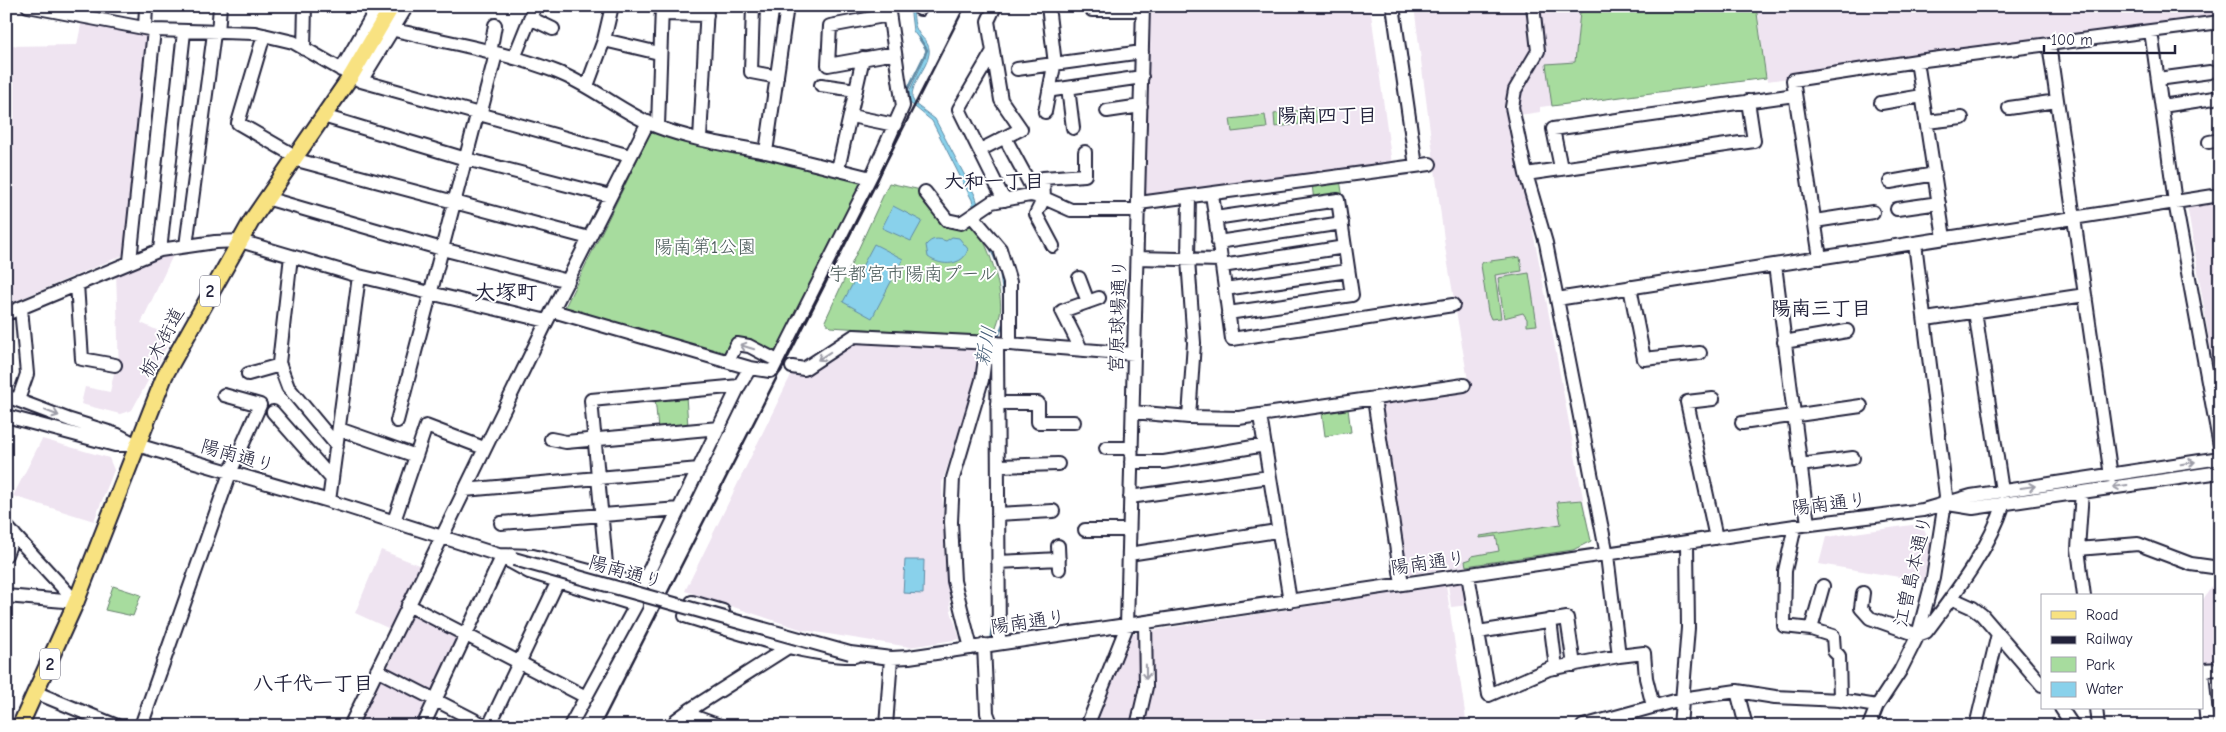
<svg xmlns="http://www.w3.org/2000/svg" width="2226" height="732" viewBox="0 0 2226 732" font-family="'Comic Neue','Klee One',sans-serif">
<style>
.built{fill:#efe4f1}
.green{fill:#a7dc9e;stroke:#647f6c}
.water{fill:#89d1eb;stroke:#608ba5}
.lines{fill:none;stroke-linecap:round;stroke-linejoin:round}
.stream{stroke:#608ba5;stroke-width:2.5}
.minor-casing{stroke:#22223b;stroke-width:16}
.major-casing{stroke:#22223b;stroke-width:19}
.minor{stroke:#fff;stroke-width:12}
.major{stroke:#f8e281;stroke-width:15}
.rail{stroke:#22223b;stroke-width:2.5}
.minor-bridge-casing{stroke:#22223b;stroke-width:16;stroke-linecap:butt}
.minor-bridge{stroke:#fff;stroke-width:12}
.oneway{stroke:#9c9ca7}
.labels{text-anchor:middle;stroke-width:4;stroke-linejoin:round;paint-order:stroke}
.shield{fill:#fff;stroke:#646476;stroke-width:1}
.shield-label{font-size:18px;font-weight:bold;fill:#22223b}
.park-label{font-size:19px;fill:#4a5a59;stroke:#fff}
.street-label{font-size:19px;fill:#22223b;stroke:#fff}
.neighbourhood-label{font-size:20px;font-weight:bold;fill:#22223b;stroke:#fff}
.water-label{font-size:20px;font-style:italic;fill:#465f79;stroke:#fff}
.quarter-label{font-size:21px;font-weight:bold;fill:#22223b;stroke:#fff}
</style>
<rect width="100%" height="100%" fill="#fff"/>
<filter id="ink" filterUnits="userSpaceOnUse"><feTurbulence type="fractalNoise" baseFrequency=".02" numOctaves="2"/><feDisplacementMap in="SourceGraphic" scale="10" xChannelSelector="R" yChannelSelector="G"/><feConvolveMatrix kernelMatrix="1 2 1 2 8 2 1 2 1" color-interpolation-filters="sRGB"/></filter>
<g filter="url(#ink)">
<path class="built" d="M1148,6H1370L1392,164L1146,196Z
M1414,6H1526L1531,39V55L1510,116L1540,267L1591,541L1573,550L1405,575L1380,401L1469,386L1445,247Z
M1538,6H1756L1766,78L1540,107V112L1519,115L1518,97L1532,73Z
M1757,6H2220V20L1767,81Z
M82,20L149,30L128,253L6,305V46L77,45Z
M2220,200V405L2187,205Z
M174,253L141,323L172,337L132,410L120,414L81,404L85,387L110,392L114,373L119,374L116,270L145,259Z
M867,340L974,349L980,355L976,379L942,483L945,563L951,611L960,639L910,647L803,630L685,591L792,373L800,375L810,372L856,343Z
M42,439L109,458L114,470L94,521L13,496Z
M1919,524L1931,539L1924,581L1819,564L1826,537Z
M381,550L421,566L390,629L355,613Z
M2220,574V663H2202V601Z
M1464,582L1469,605L1451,607L1448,584Z
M1446,585L1467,726H1093L1130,634Z
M414,610L458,632L434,688L427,690L387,670Z
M379,675L424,697L425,704L415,726H355Z"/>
<path class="green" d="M1621,6H1661V9L1671,8V6H1756L1766,78L1552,106L1546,64L1575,62L1580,12Z
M1316,108L1318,122L1275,127L1274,114Z
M1265,115L1267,128L1232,132L1230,119Z
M657,132L697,146L765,157L861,180L863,184L777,353L751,340L739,339L727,352L718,355L566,310L565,307L650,134Z
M1340,180L1343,198L1314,202L1312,184Z
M889,183L921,190L946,223H972C988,239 1004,292 1000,315C998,322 995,330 992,337L830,327L825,321Z
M1520,257L1522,271L1495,275L1501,318L1491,319L1488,312L1481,265L1483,262Z
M1529,273L1537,325L1527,326V319L1523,313L1504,318L1498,278Z
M686,395L688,427L658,429L655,398Z
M1348,409L1351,432L1325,436L1322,413Z
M1582,500L1591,541L1573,550L1466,566L1465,561L1471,559L1472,556L1499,551L1496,536L1480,538V536L1561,524L1557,502Z
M113,586L141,595L133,616L105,610Z"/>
<path class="water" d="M910,6H913C914,14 913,23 917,30C921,39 931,42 929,54C927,69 911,82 912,98L915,104L935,119L975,195L978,204L974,210L972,200L932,121L910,103L909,92L926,55L925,47L913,31Z
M893,206L922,221L911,241L882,228Z
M952,237L959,238L968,249C964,266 941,267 928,257L926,245C932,238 938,238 946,241Z
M874,244L903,259L872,318L843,302Z
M905,560H924L923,594L903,593Z"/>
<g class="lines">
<path class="stream" d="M907,91L927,50L919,38
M989,245L1000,269L1004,299
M997,339L1005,319
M990,641L993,622"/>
<defs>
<path id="minor" d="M28,6L154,30L255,33L293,42L361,81L630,156
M753,6L751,72L777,77
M787,6L766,152L871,178
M1048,6L1055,64
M1393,6L1416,166
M920,9L921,6
M1092,10H1143
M662,14L707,15
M889,15L830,26L828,65L895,53
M530,18L553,29
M145,28L146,6
M395,30C449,43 506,52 557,72C593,86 622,113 658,127C692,140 729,145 766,152
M2151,31L2175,202L2220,446
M218,33L220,6
M264,35L238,123L295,156
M604,40L659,53
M2049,44L2111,476
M304,49L305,6
M993,51L959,109L1004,200
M490,53L495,25
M514,58L535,6
M1917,61L1944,238
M1017,69L1142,52
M341,70L378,6
M2158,79L2210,72
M361,81L407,6
M821,85L856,90
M587,86L604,40L612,6
M1068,88L1073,128
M1053,90L1142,77
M1881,103L1922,96
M2162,106L2214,98
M2009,108L2057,101
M1107,111L1141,106
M1045,112L1054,66
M480,115L496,54
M323,116L466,159L610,196
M851,116L895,125
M1926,122L1962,118
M658,126L662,6
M1005,138L1037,197
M700,139L707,6
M2209,142L2220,140
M980,150L1021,129L1001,100L988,21L995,6
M293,159L589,238
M1561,168L1553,129L1795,95
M838,169L863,58
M1526,174L1754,141L1748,101
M1890,182L1935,174
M925,192L947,220L961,223L992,202L1030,195L1044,198L1071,210H1139
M1212,194L1232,339L1453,305
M266,198L442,249L568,281
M1139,203L1430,164
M1897,209L1939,203
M972,216L1000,249L1010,282V344
M1215,218L1338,200L1352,295L1228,313
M1815,221L1873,212
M1218,242L1342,223
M186,246L214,33
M1053,246L1036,214L1044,198L1043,178L1085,175V152
M160,250L184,32
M291,256L279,363L288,387L337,446
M1137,258L1221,260
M1820,258L1793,80L1917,61L2220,22
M130,261L154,30
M1775,265L1808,524
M1222,266L1345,247
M1079,278L1088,302
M77,284L82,359L115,365
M1630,287L1644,359L1700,353
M1225,289L1348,271
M1557,299L2220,195
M553,311L750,368
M1975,311L2002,491
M6,314L160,250L215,242L240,241L359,276L547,321
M1926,319L2085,295
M1784,342L1847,331
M997,343L999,643
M1081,349L1062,311L1099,298
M728,361L737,344L749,346L774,359
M792,367L804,369L854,336L1010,344L1134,354
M248,374L280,365
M6,396L70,420L118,435L137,445L329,501L505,557
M1374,399L1402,584
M1713,399L1687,402L1716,538
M18,400L27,374L21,308
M997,403H1038V422H1074
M273,412L332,479
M1133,412L1189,417L1239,418L1464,385
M6,416L115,445H134
M1260,416L1290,601
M1189,417L1194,343L1188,260L1189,197
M397,421L477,115
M1742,423L1861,406
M339,429L416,456L426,426L484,448
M551,439L566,442L719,428
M1106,448H1132
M1131,462H1164L1265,445
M1800,465L1853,458
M998,466L1058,464
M464,490L699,469
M2082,492L2078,549L2084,596
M1130,497L1269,477
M329,501L359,276
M1948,504L1973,508L2220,472
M998,514L1053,511
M394,521L416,456
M501,523L679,509
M6,526L76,602
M1795,526L1785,571L1784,626L1811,629L1833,636L1834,651L1839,656L1840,700
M1085,530H1129
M1058,546L1059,569
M2078,549L2138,544L2191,564L2220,568
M1129,554L1277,531
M6,555L14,534
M998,562L1059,559
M607,575L591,400L739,386
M1468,575L1489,695L1549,669L1619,656L1607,555L1557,299L1546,243L1526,174L1512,107L1515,90L1538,51L1533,6
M1863,593L1861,608L1870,618L1918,635L1926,632C1955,593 1989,550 2004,503
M6,596L76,602
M1951,598L1973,608L1982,615L2042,685
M692,602L723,611
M408,605L586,697
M685,616C734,631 805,657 855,656
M1550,620L1556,668
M1811,629L1823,586
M1478,632L1567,618L1574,665
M984,645L987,713L992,726
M971,648L954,581L951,522L953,478L982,380L987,344
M850,653L891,658L909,657L1795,526L1923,510L1971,496L2220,458
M1619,656L1644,653L1646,678L1653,706
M377,670L486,726
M2202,670L2220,669
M2202,671L2207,726
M1737,691L1746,726
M37,693L117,726
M2061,708L2073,726
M2096,708L2098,726
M695,717L720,726
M141,726L230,473L260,405L224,395
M350,726L547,321L648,122
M423,726L502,557
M489,726L558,581
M570,726L636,605L529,572L498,555L533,556L642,585L739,386L750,368L770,371L775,368L871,178L903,106L888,6
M673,726L676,720L691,709
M693,726L695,717L691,709L790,646
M886,726L891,658
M1087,726L1127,626L1143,6
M1137,726L1146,687L1145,623
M1583,726L1681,699L1737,691L1775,697L1840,700L1877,706
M1680,726L1688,628L1687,543
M1869,726L1877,706L1900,671L1918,635L1933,578L1946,496L1915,243
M1976,726L1998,634"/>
<path id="major" d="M20,726L76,602L165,375L252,220L351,76L392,6"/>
</defs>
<use href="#minor" class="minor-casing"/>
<use href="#major" class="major-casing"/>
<use href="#minor" class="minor"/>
<use href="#major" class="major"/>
<path class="rail" d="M600,726L965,6"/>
<defs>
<path id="minor-bridge" d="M514,559L850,653"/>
</defs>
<use href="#minor-bridge" class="minor-bridge-casing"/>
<use href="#minor-bridge" class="minor-bridge"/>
</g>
<defs><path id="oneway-shaft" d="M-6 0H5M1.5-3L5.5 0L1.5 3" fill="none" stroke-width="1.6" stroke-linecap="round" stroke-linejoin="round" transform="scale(1.25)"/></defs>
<g class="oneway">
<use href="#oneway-shaft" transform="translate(747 347) rotate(-163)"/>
<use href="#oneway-shaft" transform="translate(824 356) rotate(147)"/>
<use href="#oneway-shaft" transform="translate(52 413) rotate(21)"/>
<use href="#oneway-shaft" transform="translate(2188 463) rotate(-9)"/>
<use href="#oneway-shaft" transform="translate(2120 486) rotate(172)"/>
<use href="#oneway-shaft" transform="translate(2028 487) rotate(-8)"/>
<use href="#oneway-shaft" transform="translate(1146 672) rotate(89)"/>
</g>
</g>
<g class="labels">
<g class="shield">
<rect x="200" y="275.5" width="20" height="31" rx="4"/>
<rect x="40" y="648.5" width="20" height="31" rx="4"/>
</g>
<g class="shield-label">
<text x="210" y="297">2</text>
<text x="50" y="670">2</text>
</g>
<g class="park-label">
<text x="705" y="253">陽南第1公園</text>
<text x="913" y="280">宇都宮市陽南プール</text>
</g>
<g class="street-label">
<text transform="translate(1117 316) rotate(-88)" y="7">宮原球場通り</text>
<text transform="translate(161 342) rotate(-63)" y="7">栃木街道</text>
<text transform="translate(238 455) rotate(16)" y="7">陽南通り</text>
<text transform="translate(1829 503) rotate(-7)" y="7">陽南通り</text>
<text transform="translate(1428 562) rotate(-8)" y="7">陽南通り</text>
<text transform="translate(626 571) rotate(16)" y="7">陽南通り</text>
<text transform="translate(1912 571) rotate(-77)" y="7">江曽島本通り</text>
<text transform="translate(1028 621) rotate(-8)" y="7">陽南通り</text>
</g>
<g class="neighbourhood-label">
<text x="1327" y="122">陽南四丁目</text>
<text x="994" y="188">大和一丁目</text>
<text x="1821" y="315">陽南三丁目</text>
<text x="313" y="690">八千代一丁目</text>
</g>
<g class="water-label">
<text transform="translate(985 346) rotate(-78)" y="7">新川</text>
</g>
<g class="quarter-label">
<text x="506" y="299">大塚町</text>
</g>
</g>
<rect width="2226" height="732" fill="none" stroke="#fff" stroke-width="25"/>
<rect x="12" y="12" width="2201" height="707" fill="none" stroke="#22223b" stroke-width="2" filter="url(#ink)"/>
<rect x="2041" y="594" width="162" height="115" fill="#ffffff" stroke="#a7a7b1"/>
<rect x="2051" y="611" width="25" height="8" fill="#f8e281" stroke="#a7a7b1"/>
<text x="2086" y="620" font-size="15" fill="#22223b">Road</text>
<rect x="2051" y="636" width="25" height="8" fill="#22223b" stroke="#a7a7b1"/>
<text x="2086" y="644" font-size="15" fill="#22223b">Railway</text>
<rect x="2051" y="657" width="25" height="15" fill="#a7dc9e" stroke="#a7a7b1"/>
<text x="2086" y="670" font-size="15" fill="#22223b">Park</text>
<rect x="2051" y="682" width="25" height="15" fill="#89d1eb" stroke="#a7a7b1"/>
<text x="2086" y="694" font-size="15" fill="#22223b">Water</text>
<path d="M2044 45v8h131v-8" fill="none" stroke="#22223b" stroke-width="2.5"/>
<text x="2051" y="45" font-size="15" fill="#22223b" stroke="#ffffff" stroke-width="4" paint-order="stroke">100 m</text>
</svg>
